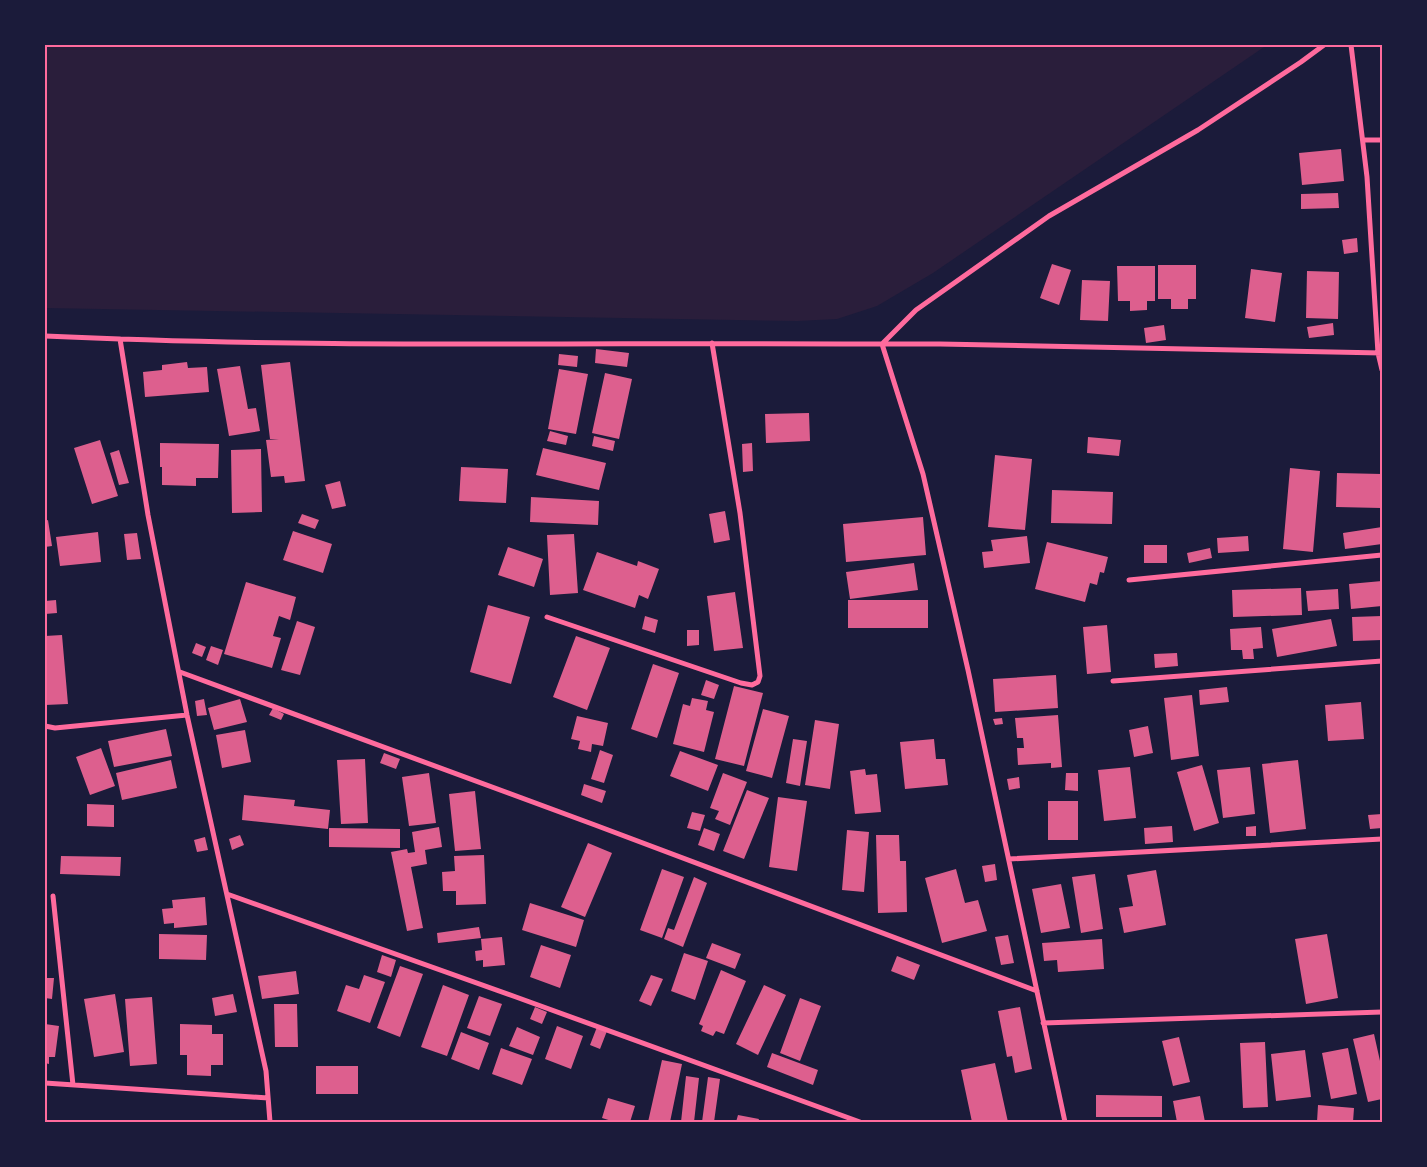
<svg xmlns="http://www.w3.org/2000/svg" width="1427" height="1167" viewBox="0 0 1427 1167" font-family="'IBM Plex Serif',serif">
<style>
.green{fill:#2a1e3b}
.building{fill:#dd5f8e}
.lines{fill:none;stroke-linecap:round;stroke-linejoin:round}
.minor{stroke:#ff6b9d;stroke-width:5}
.neatline{fill:none;stroke:#ff6b9d;stroke-width:2}
</style>
<rect width="100%" height="100%" fill="#1b1b3a"/>
<path class="green" d="M45,45H1267L933,273L877,306L837,319L797,321L45,308Z"/>
<path class="building" d="M1341,149L1344,181L1302,185L1299,153Z
M1338,193L1339,208L1301,209V194Z
M1357,238L1358,252L1344,254L1342,240Z
M1052,264L1071,270L1059,305L1040,298Z
M1158,265H1196V299H1188V309H1171V299H1158Z
M1117,266H1155V301H1147V310L1130,311V301H1118Z
M1251,269L1282,273L1275,322L1245,318Z
M1307,271L1339,272L1338,319L1306,318Z
M1082,280L1110,281L1108,321L1080,320Z
M1333,323L1334,335L1309,338L1307,327Z
M1164,325L1166,340L1146,343L1144,328Z
M596,349L629,353L627,367L595,363Z
M559,354L578,356L577,367L558,365Z
M187,362L188,368L207,367L209,392L145,397L143,372L162,370V365Z
M290,362L305,481L285,483L284,476L271,477L266,440L279,439H270L261,365Z
M240,366L248,409L256,408L260,431L229,436L217,369Z
M559,369L588,374L576,434L548,429Z
M605,373L632,379L619,439L592,433Z
M809,413L810,441L766,443L765,414Z
M550,431L568,436L566,445L547,441Z
M594,436L615,441L613,451L592,446Z
M1088,437L1121,440L1119,456L1087,453Z
M100,440L118,496L92,504L74,448Z
M160,443L219,444L218,478H196V486L162,485V467H160Z
M752,443L753,471L743,472L742,444Z
M543,448L606,463L599,490L536,475Z
M261,449L262,512L232,513L231,450Z
M119,450L129,483L119,485L110,453Z
M995,455L1032,459L1025,530L988,527Z
M461,467L508,469L506,503L459,501Z
M1290,468L1320,471L1313,552L1283,549Z
M1337,473L1382,474L1381,508L1336,507Z
M340,481L346,506L332,509L325,485Z
M1052,490L1113,492L1112,524L1051,523Z
M531,497L599,501L598,525L530,522Z
M725,511L730,540L714,543L709,514Z
M302,514L319,520L315,529L298,523Z
M923,517L926,555L846,562L843,524Z
M48,520L52,546L45,547V521Z
M1382,527V544L1345,549L1343,533Z
M293,531L332,544L323,573L283,560Z
M98,532L101,562L60,566L56,537Z
M137,533L141,559L127,560L124,534Z
M574,534L578,593L550,595L547,535Z
M1027,536L1030,563L984,568L982,552L993,551L991,540Z
M1248,536L1249,551L1218,553L1217,538Z
M1047,542L1108,557L1104,573L1100,572L1097,585L1090,583L1085,602L1035,589Z
M1144,545H1167V563H1144Z
M508,547L543,559L534,587L498,575Z
M1210,548L1212,558L1189,563L1187,553Z
M597,552L637,566L638,561L659,569L648,599L639,595L635,608L583,590Z
M914,563L918,590L850,599L846,572Z
M1382,581V606L1351,609L1349,584Z
M246,582L296,597L290,620L279,616L273,636L281,638L272,668L224,654Z
M1301,588L1302,615L1233,617L1232,590Z
M1338,589L1339,609L1308,611L1306,591Z
M735,592L743,648L714,651L707,596Z
M56,600L57,613L45,614V601Z
M848,600H928V628H848Z
M488,605L530,617L511,684L470,672Z
M645,616L658,620L655,633L642,629Z
M1382,616V640L1353,641L1352,617Z
M1331,619L1337,646L1277,657L1272,629Z
M297,621L315,627L300,675L281,670Z
M1107,625L1111,672L1087,674L1083,627Z
M1261,627L1263,648L1253,649L1254,659H1243L1242,650H1231L1230,629Z
M687,630H699V645L687,646Z
M62,635L68,704L45,705V636Z
M576,636L610,648L587,710L553,697Z
M196,643L206,647L202,657L192,653Z
M211,646L223,650L218,665L206,660Z
M1177,653L1178,666L1155,668L1154,654Z
M653,664L679,673L657,738L631,729Z
M1056,675L1058,708L995,712L993,679Z
M706,680L719,685L714,699L701,695Z
M734,686L763,693L744,766L715,759Z
M1227,687L1229,702L1200,705L1199,690Z
M1192,695L1199,756L1171,760L1164,698Z
M692,698L708,701L706,710L714,712L704,752L673,744L683,704L690,706Z
M204,699L207,715L197,716L195,701Z
M240,699L247,722L214,730L208,708Z
M1361,702L1364,739L1328,741L1325,705Z
M273,708L284,714L281,720L269,715Z
M763,709L789,716L772,778L746,771Z
M1058,715L1062,767L1051,768V763L1018,765L1017,748H1024L1023,738H1017L1015,718Z
M577,716L608,723L603,746L592,744L591,752L578,749L580,741L571,739Z
M1002,718L1003,724L995,725L993,719Z
M815,720L839,724L830,789L805,785Z
M1148,726L1153,753L1134,757L1129,730Z
M166,729L172,756L114,767L108,741Z
M245,730L251,762L222,768L216,735Z
M793,739L807,741L800,786L786,783Z
M934,739L936,759H945L948,785L905,789L900,742Z
M101,748L115,786L90,795L76,757Z
M600,750L613,755L604,783L591,779Z
M680,751L718,765L708,791L670,776Z
M384,753L400,759L396,769L380,763Z
M365,759L368,823L341,824L337,760Z
M171,760L177,788L122,800L116,773Z
M1298,760L1306,829L1270,833L1262,764Z
M1202,765L1219,823L1194,831L1177,772Z
M1130,767L1136,818L1104,821L1098,770Z
M1250,767L1255,814L1223,818L1217,770Z
M865,769L866,775L877,774L881,812L855,814L850,771Z
M429,773L436,823L409,826L402,777Z
M723,773L747,782L730,825L715,819L719,811L710,808Z
M1066,773H1078V791L1065,790Z
M1019,777L1020,788L1009,790L1007,779Z
M584,784L606,791L602,803L581,795Z
M747,790L769,798L744,859L723,851Z
M475,791L481,849L455,851L449,794Z
M244,795L295,800L294,806L330,810L328,829L242,820Z
M778,797L807,801L797,871L769,867Z
M1048,801H1078V840H1048Z
M87,804L114,805V827L87,826Z
M692,812L705,815L700,831L687,828Z
M1382,814V828L1370,829L1368,815Z
M1172,826L1173,842L1145,844L1144,828Z
M1256,826V836H1246V827Z
M439,827L442,847L425,850L427,864L411,867L423,928L407,931L391,852L407,849L408,853L415,852L412,832Z
M329,828L400,829V848L329,847Z
M704,828L720,834L714,851L698,845Z
M847,830L869,832L864,892L842,890Z
M240,835L244,845L232,850L229,839Z
M876,835H899L900,861H906L907,912L878,913Z
M205,837L208,850L197,852L194,840Z
M588,843L612,853L585,917L561,907Z
M484,855L486,904L456,905V891H443L442,872L455,871L454,856Z
M61,856L121,857L120,876L60,874Z
M995,864L997,880L985,882L982,866Z
M662,869L684,877L662,938L640,930Z
M956,869L965,903L978,900L987,931L942,943L925,878Z
M1156,870L1166,925L1124,933L1119,908L1133,906L1127,875Z
M1095,874L1103,929L1081,933L1072,877Z
M694,877L707,883L683,947L664,939L668,928L674,930Z
M1061,884L1070,928L1041,933L1032,889Z
M205,897L207,925L174,928V923L164,924L162,909L173,908L172,900Z
M530,903L584,920L576,947L522,930Z
M479,927L481,938L438,943L437,933Z
M159,934L207,935L206,960L159,959Z
M1327,934L1338,998L1306,1004L1295,939Z
M1008,935L1014,963L1001,965L995,937Z
M502,937L505,965L483,967V960L476,961L475,951L482,950L481,939Z
M1102,939L1104,969L1058,972L1057,960L1044,961L1042,943Z
M712,943L741,954L735,969L706,958Z
M541,945L571,955L560,988L530,977Z
M684,953L708,961L695,1000L671,991Z
M382,955L396,960L391,977L377,972Z
M897,956L920,965L914,980L891,971Z
M400,966L423,974L400,1037L377,1028Z
M721,970L746,981L724,1034L716,1031L713,1036L701,1031L703,1026L699,1024Z
M296,971L299,994L262,999L258,976Z
M364,975L385,982L370,1023L337,1011L346,985L359,989Z
M651,975L663,979L651,1006L639,1001Z
M45,978H54L52,999L45,998Z
M443,985L469,995L447,1056L421,1047Z
M764,985L786,995L758,1055L736,1044Z
M115,994L124,1052L94,1057L84,999Z
M233,994L237,1012L215,1016L212,998Z
M479,996L502,1004L490,1036L467,1028Z
M152,997L157,1064L130,1066L125,999Z
M800,998L821,1006L800,1061L780,1053Z
M274,1004H297L298,1047H275Z
M535,1007L547,1012L542,1024L530,1019Z
M1020,1007L1032,1069L1015,1073L1012,1056L1007,1057L998,1011Z
M45,1024L59,1026L55,1057H49V1064L45,1063Z
M180,1024L212,1025V1034H223V1065H211V1076L187,1075V1055H180Z
M557,1026L583,1036L571,1069L545,1059Z
M517,1027L540,1037L533,1055L509,1046Z
M597,1027L607,1031L600,1049L590,1045Z
M461,1032L489,1043L479,1070L451,1059Z
M1374,1034L1382,1070V1099L1368,1102L1353,1039Z
M1179,1037L1190,1082L1173,1086L1162,1041Z
M1265,1042L1268,1107L1243,1108L1240,1043Z
M501,1048L532,1059L522,1085L492,1074Z
M1348,1048L1357,1094L1331,1099L1322,1053Z
M1305,1050L1311,1097L1276,1101L1271,1054Z
M772,1053L818,1070L813,1085L767,1067Z
M662,1060L682,1064L670,1122H648Z
M995,1063L1008,1122H972L961,1070Z
M316,1066H358V1094H316Z
M686,1076L699,1078L694,1122H681Z
M708,1077L720,1079L714,1122H702Z
M1096,1095L1162,1096V1117H1096Z
M1200,1096L1205,1122H1177L1173,1101Z
M608,1098L635,1106L630,1122H615L602,1118Z
M1318,1105L1354,1108L1353,1122H1317Z
M738,1115L759,1119L758,1122H736Z"/>
<g class="lines">
<path class="minor" d="M1351,45L1367,177L1378,353L1382,370
M1363,140H1382
M45,336C324,349 603,342 882,344L916,310L1049,216L1198,130L1301,62L1324,45
M120,339L148,515L187,715L266,1071L270,1122
M1129,580L1382,555
M547,617L741,683L752,685L758,682L760,676L740,513L712,343
M180,672L595,825L1037,991
M1113,681L1382,661
M45,726L55,728L187,715
M1009,859L1382,839
M227,894L516,997L860,1122
M53,896L73,1085
M1043,1023L1382,1012
M45,1083L268,1098
M1065,1122L968,670L923,474L882,344H940L1382,353"/>
</g>
<rect width="1427" height="1167" fill="none" stroke="#1b1b3a" stroke-width="92"/>
<rect x="46" y="46" width="1335" height="1075" class="neatline"/>
</svg>
